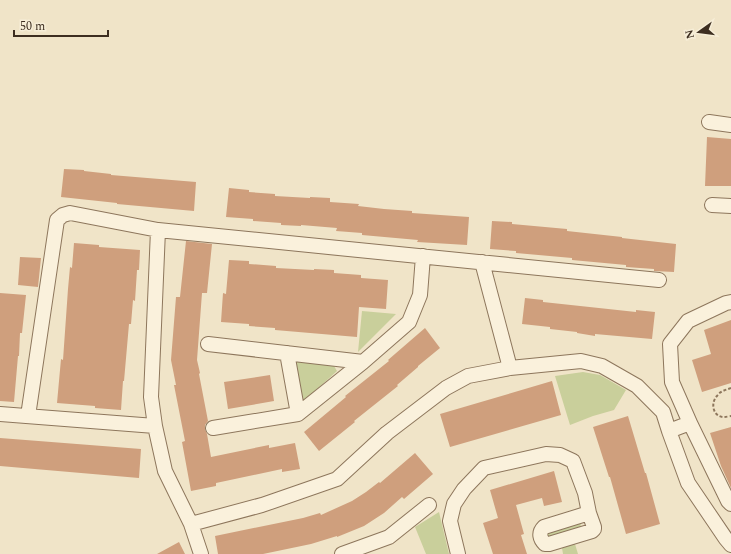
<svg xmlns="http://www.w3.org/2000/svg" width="731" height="554" viewBox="0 0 731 554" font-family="Spectral,serif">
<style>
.green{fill:#c9cf9b}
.building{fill:#cf9f7d}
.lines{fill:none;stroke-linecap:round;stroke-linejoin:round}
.street-casing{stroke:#8d765c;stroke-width:16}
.path{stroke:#8d765c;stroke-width:2;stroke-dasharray:3 2;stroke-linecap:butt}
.street{stroke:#faf1dc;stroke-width:14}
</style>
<rect width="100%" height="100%" fill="#f0e4c8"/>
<path class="green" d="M362,311L396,314L358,352Z
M296,360L334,366L337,371L304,401L299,402L293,364Z
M583,372L600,375L626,390L614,410L593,416L570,425L555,376Z
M439,512L449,554H426L415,527Z
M579,521L581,525L578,530L551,538L547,535L550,530Z
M575,544L578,554H563L562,548Z"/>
<path class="building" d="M707,137L731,139V186H705Z
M64,169L84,170V171L111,174V175L196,182L194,211L117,204V203L61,197Z
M229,188L249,190V192L275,194V196L310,198V197L330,198V202L359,204L358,206L384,209L412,211V213L469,217L467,245L417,242L418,240L362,235V233L336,231L337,228L301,225V226L281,225V223L253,221V219L226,217Z
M492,221L512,222V224L567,229V231L622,237V238L676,244L674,272L654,271V269L626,267V265L572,260V258L516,253V251L490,249Z
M186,241L212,244L207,293H202L197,360L200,373L199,374L208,421L205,425V429L207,434L211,457L269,445V448L295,443L300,469L282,472V469L216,483V486L191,491L182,442L185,441L174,385H176L171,360L176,297H180Z
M74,243L99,245V247L140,250L139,270H137L135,301L133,300L131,324H129L124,381H123L121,410L95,408V406L57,403L61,359L63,360L68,289L70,267L72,268Z
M20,257L41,258L38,287L18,285Z
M229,260L249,261V264L276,266V268L314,270V269L334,270V273L361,275V278L388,280L386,309L359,307L357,337L275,330V328L249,326V324L221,322L223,293L226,294Z
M0,293L26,295L22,333H20L19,356H18L14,402L0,401Z
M525,298L543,300V302L636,312V310L655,312L652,339L595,334V336L577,333V332L550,329V327L522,324Z
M731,320V383L702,392L692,360L711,354L704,330Z
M425,328L440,348L418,366V367L397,385L398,386L354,421L355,422L319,451L304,432L346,397L345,396L389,361L388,360Z
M270,375L274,401L228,409L224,382Z
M552,381L561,415L450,447L440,414Z
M628,416L645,473H646L660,524L626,534L610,477H609L593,427Z
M731,427V488L721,466L710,433Z
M0,438L141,449L139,478L0,466Z
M415,453L433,474L404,499L402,497L384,513L364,526L337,537V536L311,544L263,554H218L215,536L303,518L320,513L321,515L352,501L366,492L379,482L380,483Z
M554,471L562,502L544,506L542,498L516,505L524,534L521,535L527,554H493L483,523L498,518L490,490Z
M179,542L185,554H157Z"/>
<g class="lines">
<defs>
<path id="street" d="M709,122L731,125
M712,205L731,206
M158,230L151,397L155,426L165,471L191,524L201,554
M482,262L510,368
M208,344L363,362
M287,353L298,414
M0,414L155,426
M28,416L57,220L63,215L70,213L158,230L659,280
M690,423L728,501L731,504
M213,428L298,414L363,362L409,322L420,295L423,256
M669,431L690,423L672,382L670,344L688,321L726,303L731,302
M191,524L262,505L337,479L387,433L446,388L468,376L510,368L581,361L602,366L637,386L663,412L669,431L688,483L726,539L731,545
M342,554L389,537L429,505
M458,554L450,521L454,504L464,489L484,468L546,454L560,455L573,461L585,493L589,513L594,527V529L592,531L549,544H545C540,539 538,533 544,527L589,513"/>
</defs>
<use href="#street" class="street-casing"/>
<path class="path" d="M731,388C726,390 720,391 717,396C710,403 713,418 725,417C726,417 730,416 731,416"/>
<use href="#street" class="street"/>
</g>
<g transform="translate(699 32) rotate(256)" stroke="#f7eed8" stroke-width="3" paint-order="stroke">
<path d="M0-3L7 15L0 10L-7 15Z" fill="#3d2e20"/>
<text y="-6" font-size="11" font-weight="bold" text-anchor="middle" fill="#3d2e20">N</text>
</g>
<path d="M14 30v6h94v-6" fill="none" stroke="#3d2e20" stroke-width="2"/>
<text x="20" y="30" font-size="12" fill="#3d2e20" stroke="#f7eed8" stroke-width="3" paint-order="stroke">50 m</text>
</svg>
